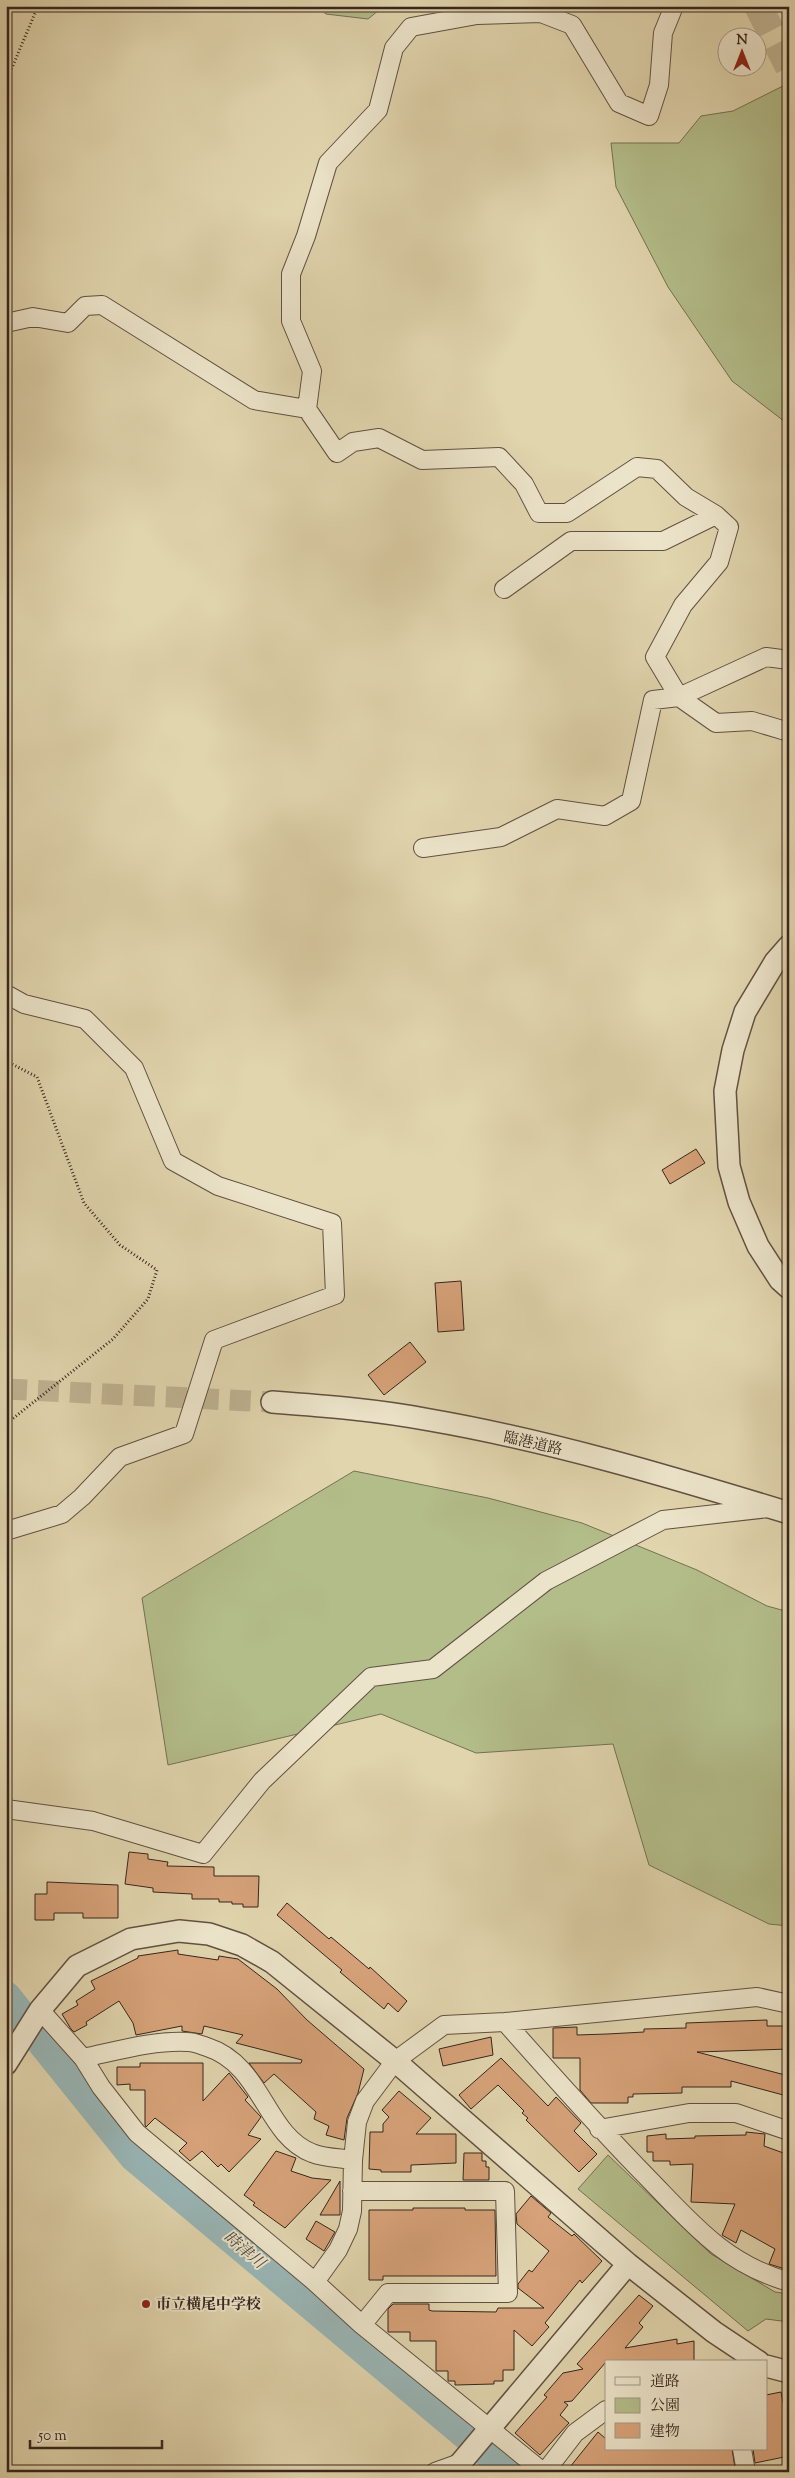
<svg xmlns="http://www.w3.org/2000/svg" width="795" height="2478" viewBox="0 0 795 2478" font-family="'Sorts Mill Goudy','Noto Serif JP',serif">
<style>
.green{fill:#b3bd8a;stroke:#747154}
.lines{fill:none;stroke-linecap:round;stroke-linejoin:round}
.river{stroke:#99b6b6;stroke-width:31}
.building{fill:#d7a279;stroke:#36251d}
.tertiary-tunnel{stroke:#bfb291;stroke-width:21;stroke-dasharray:21 11;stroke-linecap:butt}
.motorway-tunnel{stroke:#bfb291;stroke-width:28;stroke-dasharray:28 14;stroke-linecap:butt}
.minor-casing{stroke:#615141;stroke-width:20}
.tertiary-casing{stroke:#615141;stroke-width:24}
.path{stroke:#36251d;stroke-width:3;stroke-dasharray:1 2.5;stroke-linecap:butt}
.minor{stroke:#ece4ca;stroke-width:18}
.tertiary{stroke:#ece4ca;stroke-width:21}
.poi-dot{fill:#8f2418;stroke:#ece4ca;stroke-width:2}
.labels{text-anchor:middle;stroke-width:4;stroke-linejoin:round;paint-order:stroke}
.street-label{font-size:15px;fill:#36251d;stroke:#ece4ca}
.poi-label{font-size:15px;font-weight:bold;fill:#36251d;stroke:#ece4ca;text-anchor:start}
.water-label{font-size:16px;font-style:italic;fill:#4f4943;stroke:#ece4ca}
</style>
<rect width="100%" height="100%" fill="#e1d5ae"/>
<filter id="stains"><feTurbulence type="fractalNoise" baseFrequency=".004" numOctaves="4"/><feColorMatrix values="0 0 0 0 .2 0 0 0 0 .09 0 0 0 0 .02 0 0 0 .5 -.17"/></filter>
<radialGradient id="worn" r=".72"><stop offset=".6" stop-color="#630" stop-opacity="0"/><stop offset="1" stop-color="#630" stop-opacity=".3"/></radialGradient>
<path class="green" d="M316,6H384L368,19L326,14Z
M789,83V425L732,381L668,287L616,187L611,143H679L701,116L733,111Z
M354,1471L488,1498L582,1523L697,1570L767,1606L789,1612V1926L769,1924L649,1865L613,1744L476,1753L381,1714L168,1765L142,1598Z
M608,2155L711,2254L775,2292L789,2294V2322L766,2319L748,2331L578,2189Z"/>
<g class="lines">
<path class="river" d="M6,1997L134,2156L511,2472"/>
</g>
<path class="building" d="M696,1149L705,1163L670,1184L662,1170Z
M461,1281L464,1330L438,1332L435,1283Z
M410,1342L426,1362L384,1395L368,1375Z
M129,1852L148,1854V1859L168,1862L167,1866L214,1867V1876H259L258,1907H243V1904H232V1902H219V1899H192V1894L153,1892V1888L125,1884Z
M47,1882L118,1885V1918H83V1913H54V1920H35V1894H47Z
M287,1903L329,1939L331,1937L369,1969L370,1967L407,2001L398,2012L388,2003L384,2009L340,1972L342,1970L277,1915Z
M178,1950V1954L218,1960L219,1956L238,1959L277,1989L307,2020L364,2069L358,2093L347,2118L344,2140L326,2135L329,2126L314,2119L316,2112L274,2074L264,2083L249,2063H301L302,2060L236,2043L243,2035L204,2026L202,2034L182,2031V2026L136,2035L133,2023L119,2001L86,2022L87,2025L74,2032L71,2029L62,2014L78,2005L76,2001L95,1989L91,1981L138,1958V1956Z
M767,2020V2026H789V2049L697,2052L789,2076L787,2096L731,2081V2087H682V2093L633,2094V2097H628V2103H591L580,2090V2058H553V2028L577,2027V2035L607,2034L644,2032V2029L686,2028V2023Z
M491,2037L493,2055L443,2066L439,2049Z
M501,2058L548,2106L556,2097L581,2123L574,2131L597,2154L579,2172L526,2120L528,2118L522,2113L524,2111L498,2085L471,2109L459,2095Z
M140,2063H203V2101L229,2073L248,2097L245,2100L261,2117L248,2135L261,2139L229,2172L221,2164L218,2167L202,2151L190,2161L179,2151L187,2143L155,2118L146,2127L145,2125V2090H130V2084L117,2085V2067H140Z
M399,2091L431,2118L416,2134H456V2163L411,2165V2172H381V2170L369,2169L370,2132H383V2124L389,2117L382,2110Z
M746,2132L765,2134L764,2146L789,2155V2259L785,2269L769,2264L775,2249L741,2230L736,2243L722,2235L735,2204L691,2202L693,2164L670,2165V2161H653V2152H647V2136L666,2134V2139L695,2138V2136L746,2135Z
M276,2151L296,2158L291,2171L312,2178L331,2180L285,2228L253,2205L255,2203L244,2195Z
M464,2153H482V2161H486V2167H489V2180H463Z
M340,2181V2215H320Z
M531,2196L551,2213L548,2217L572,2236L574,2234L602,2261L582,2283L580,2280L545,2323L549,2327L532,2346L514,2330V2370H503V2381H494V2384L455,2385V2381H448V2371H436V2341H410V2332H388V2309L393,2304H429V2310L432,2311L496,2312L498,2308H544L518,2288V2284L529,2270L532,2272L549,2251L517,2224L516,2214Z
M413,2208H465V2210H495L496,2276H383V2280H369V2210H413Z
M316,2221L335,2232L324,2251L306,2239Z
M639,2295L653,2306L639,2323L643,2327L625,2348L677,2339V2344L694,2341V2362H606L572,2401L564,2402L568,2405L560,2415L569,2423L540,2455L515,2433L547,2397L544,2395L563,2373L583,2369L577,2364Z
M781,2392L789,2433V2456L755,2463L753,2449H766V2395Z
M598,2432L606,2439V2449H732L735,2468L718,2472H566Z"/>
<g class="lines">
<path class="tertiary-tunnel" d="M6,1389L272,1402"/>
<path class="motorway-tunnel" d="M758,6L789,67"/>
<defs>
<path id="minor" d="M674,6L663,33L659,85L649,116L619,103L572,25L541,13L477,15L411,27L394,48L378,110L328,163L306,236L291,274V321L312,371L307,409L337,453L353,442L379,438L422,460L499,457L524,484L539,513H567L637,467L657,469L686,497L716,515L729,527L719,562L683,605L655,657L679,697L716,723L752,721L789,732
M6,323L33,317L68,323L85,306L102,305L254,400L307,409
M504,589L571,541H663L716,515
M423,848L501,837L557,809L605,816L631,801L653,700L679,697L766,657L789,660
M6,994L24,1004L85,1019L134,1068L173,1161L218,1186L332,1223L335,1295L214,1340L184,1434L120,1457L82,1497L62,1514L6,1531
M6,1809L93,1821L203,1854L262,1781L371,1677L433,1669L546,1581L663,1520L769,1508
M40,2010L83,2058L101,2087L137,2133L315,2282L362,2325L543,2472
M505,2022C551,2074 597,2126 645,2175C691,2222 723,2263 789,2282
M83,2058C117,2051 153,2040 188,2042C194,2042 201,2045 207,2047C263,2065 265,2135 312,2153C324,2158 340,2158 353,2160
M599,2129L689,2113H736L789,2131
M352,2191H505L508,2293H388L362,2325
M315,2282L338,2250L348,2229L352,2211L353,2160L357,2122L365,2101L395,2061L444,2025L505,2022L757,1997L789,2004
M742,2449L746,2472
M435,2472L460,2463
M545,2472L575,2433L606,2410"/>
<path id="tertiary" d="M789,946L775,962L745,1012L733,1050L725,1091L729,1166L739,1202L758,1246L780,1280L789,1288
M272,1402C325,1406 378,1410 430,1420C551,1441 671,1477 789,1513
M6,2064L40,2010L77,1966L131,1939L179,1931L209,1934L242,1945L272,1962L395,2061L628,2264L714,2332L759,2362
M766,2366L789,2372
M453,2472L628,2264"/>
</defs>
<use href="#minor" class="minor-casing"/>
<use href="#tertiary" class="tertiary-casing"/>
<path class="path" d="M6,82L38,6
M6,1061L37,1077L84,1203L120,1245L157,1270L148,1299L113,1339L6,1424"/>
<use href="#minor" class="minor"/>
<use href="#tertiary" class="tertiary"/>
</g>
<circle class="poi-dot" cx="146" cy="2304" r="5"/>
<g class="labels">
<g class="street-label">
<text transform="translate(533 1443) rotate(13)" y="5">臨港道路</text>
</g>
<g class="poi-label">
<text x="156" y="2309">市立横尾中学校</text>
</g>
<g class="water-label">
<text transform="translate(245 2249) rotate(40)" y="6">時津川</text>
</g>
</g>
<rect width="795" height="2478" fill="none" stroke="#e1d5ae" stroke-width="25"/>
<rect x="8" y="8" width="780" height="2463" fill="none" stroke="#36251d" stroke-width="2.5"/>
<rect x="12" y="12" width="770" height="2453" fill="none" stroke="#36251d"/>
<rect x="605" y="2360" width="162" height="90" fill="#ece4ca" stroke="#a39885"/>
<rect x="615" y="2377" width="25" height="8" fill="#ece4ca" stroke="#a39885"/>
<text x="650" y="2386" font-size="15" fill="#36251d">道路</text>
<rect x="615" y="2398" width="25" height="15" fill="#b3bd8a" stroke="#a39885"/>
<text x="650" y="2410" font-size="15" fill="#36251d">公園</text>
<rect x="615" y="2423" width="25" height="15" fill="#d7a279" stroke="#a39885"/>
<text x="650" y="2436" font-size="15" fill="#36251d">建物</text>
<g transform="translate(742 52)"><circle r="24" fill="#ece4ca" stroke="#a39885"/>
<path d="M0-4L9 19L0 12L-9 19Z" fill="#8f2418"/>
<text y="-8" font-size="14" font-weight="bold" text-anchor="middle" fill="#36251d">N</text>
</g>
<path d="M30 2440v8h132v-8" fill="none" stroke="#36251d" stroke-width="2.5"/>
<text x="38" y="2440" font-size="15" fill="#36251d" stroke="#ece4ca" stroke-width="4" paint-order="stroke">50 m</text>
<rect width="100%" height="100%" filter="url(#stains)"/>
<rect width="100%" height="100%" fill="url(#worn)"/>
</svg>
